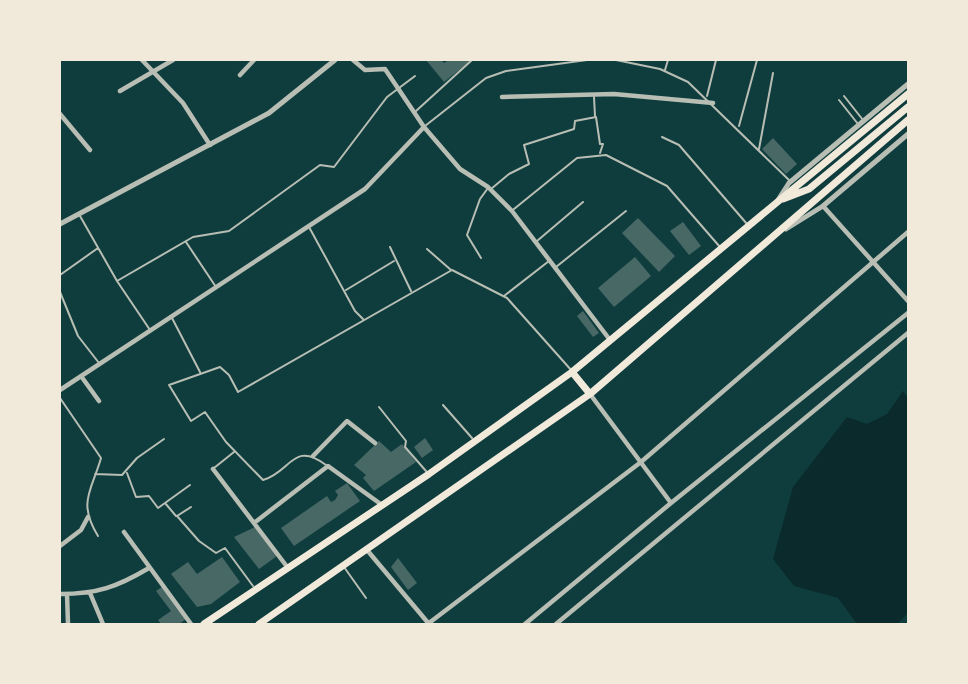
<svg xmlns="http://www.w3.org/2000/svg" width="968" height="684" viewBox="0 0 968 684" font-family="Commissioner,sans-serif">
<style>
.water{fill:#0a2a2b}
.building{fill:#486865}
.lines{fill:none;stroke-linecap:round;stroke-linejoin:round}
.service{stroke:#b8beb3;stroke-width:2}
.minor{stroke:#b8beb3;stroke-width:4.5}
.tertiary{stroke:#b8beb3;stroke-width:5}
.primary{stroke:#f1e9da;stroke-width:7}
</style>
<rect width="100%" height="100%" fill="#0f3d3e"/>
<path class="water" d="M903,391L908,398V613L897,624H857L838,598L794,586L773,559L793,487L847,417L867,424L887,414Z"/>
<path class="building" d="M426,60H441L444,63L449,60H472L444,82Z
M773,138L797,164L786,174L762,149Z
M638,218L675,256L659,272L622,233Z
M683,222L701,246L689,255L670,231Z
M635,257L651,276L614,307L598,288Z
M583,311L599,333L593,337L577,316Z
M425,438L433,450L422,458L414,447Z
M379,441L391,452L402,444L416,462L374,491L363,478L366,475L354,465Z
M347,483L360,501L294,546L281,528L327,496L331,502L335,500L338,495L335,491Z
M255,527L277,556L259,569L234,537Z
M222,557L240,582L211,604L197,607L171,574L188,562L197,574Z
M398,558L417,583L408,590L391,567Z
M163,586L186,619L179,624H161L158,620L171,611L156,591Z"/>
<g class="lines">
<path class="service" d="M616,60L660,69L688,82L790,181
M665,70L668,60
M707,96L716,60
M844,96L863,120
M594,97L595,116
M839,100L858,124
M416,111L472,60
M425,126L486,78L506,71L587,60
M739,126L757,60
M662,137L679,145L747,224
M759,149L773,73
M491,189L509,174L529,164L524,145L574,129L575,121L596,117L600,144H603L600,153
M514,209L577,158L606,155L667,186L720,247
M80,216L117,281L150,330
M309,227L355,311L363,319
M537,241L583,202
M186,242L216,287
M390,247L411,291
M427,249L451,270
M481,258L467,235L480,199L488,188
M556,267L626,211
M60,275L98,248
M117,281L193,237L229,231L320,165L334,167L387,97L415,76
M346,290L394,261
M60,292L78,336L99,363
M504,296L549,261
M172,318L200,372
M60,398L101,458C92,490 77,502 98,536
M443,405L472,438
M379,407L406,441L405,447L426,471
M326,465C293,440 291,472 263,480L226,442L205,412L191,421L169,385L220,367L229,375L238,392L452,270L507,298L572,371
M214,468L234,452
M127,473L136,497L149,496L158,508L165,503
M95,474L122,475L137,458L164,439
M191,507L177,516L199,541L216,553L225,548L253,586
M176,516L165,503L190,485
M344,567L366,598"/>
<path class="minor" d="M142,60L183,103L210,145
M353,60L365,70L385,69L424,127L460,169L488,187L512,211L610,340
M240,75L254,60
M120,91L173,60
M502,97L614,94L713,103
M60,114L90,150
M823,206L908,301
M81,376L99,401
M60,390L365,189L424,127
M590,394L671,503
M313,456L347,421L375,443
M213,469L288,568
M254,523L328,466L382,505
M124,532L191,624
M60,546L81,530L88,517
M367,550L429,624
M90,593L103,624
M60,594C97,594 117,587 149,568
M67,594L68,624
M429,623L641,462L908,232
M525,624L671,503L908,313
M556,624L908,333"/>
<path class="tertiary" d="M778,200L789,183L908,84
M60,224L269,113L335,60
M786,229L823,206L908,134"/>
<path class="primary" d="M783,199L809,189L908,107
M572,372L590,394
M204,624L429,474L572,372L908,94
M259,624L590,394L908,120"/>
</g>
<rect width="968" height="684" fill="none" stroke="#f1e9da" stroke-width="122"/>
</svg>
